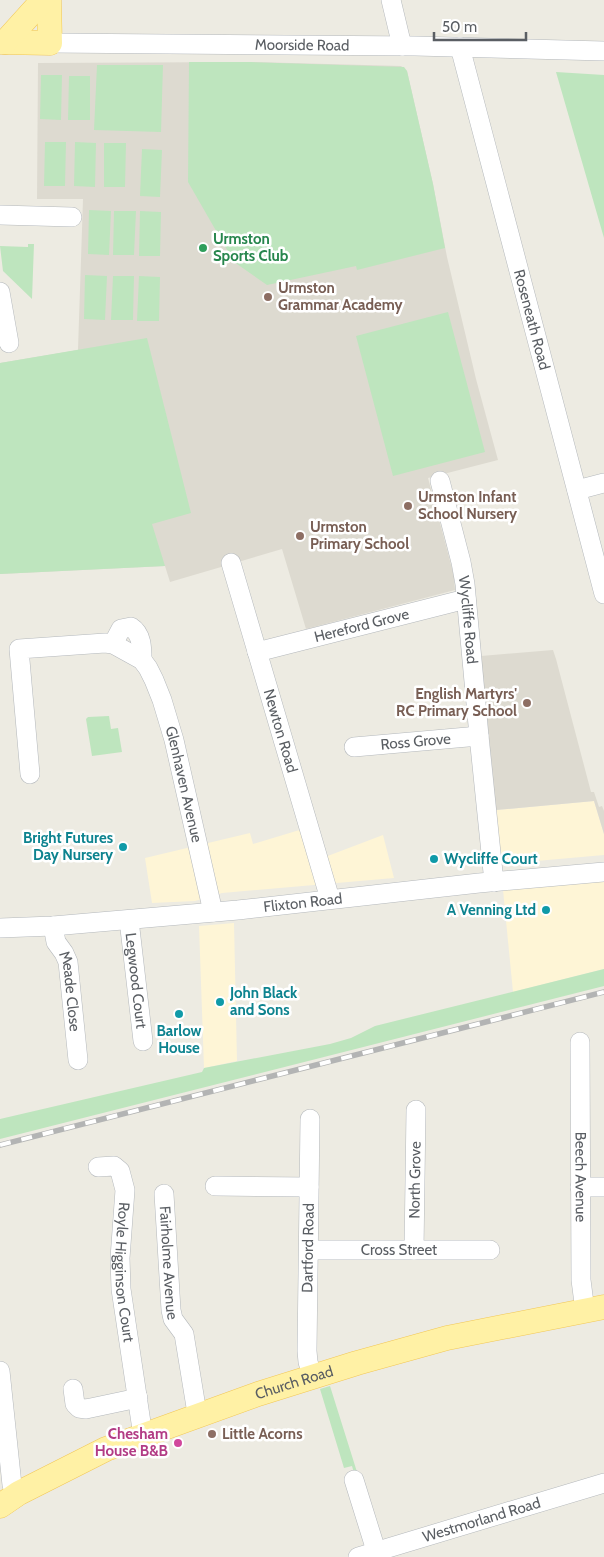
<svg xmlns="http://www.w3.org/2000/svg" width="604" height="1557" viewBox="0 0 604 1557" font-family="Cabin,sans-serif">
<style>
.commercial{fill:#fef5d6}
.education{fill:#dddad0}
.green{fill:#bee5be}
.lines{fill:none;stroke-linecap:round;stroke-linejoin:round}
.minor-casing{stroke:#b4b8bc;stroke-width:20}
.major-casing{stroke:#f2c756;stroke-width:25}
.minor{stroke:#fff;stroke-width:19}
.major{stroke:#fff1a5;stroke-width:24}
.rail-casing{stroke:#b3b4b4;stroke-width:5.5}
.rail{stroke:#fff;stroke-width:4;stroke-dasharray:11;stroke-linecap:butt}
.leisure-dot{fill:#2e9e5b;stroke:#fff;stroke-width:2}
.education-dot{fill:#8d6e63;stroke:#fff;stroke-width:2}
.culture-dot{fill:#0f9aa8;stroke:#fff;stroke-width:2}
.hotel-dot{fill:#d1479c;stroke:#fff;stroke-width:2}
.labels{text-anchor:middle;stroke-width:5;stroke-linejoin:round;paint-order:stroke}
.street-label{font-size:15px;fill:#5a5e63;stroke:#fff}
.leisure-label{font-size:15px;font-weight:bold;fill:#27864d;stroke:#fff;text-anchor:start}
.education-label{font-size:15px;font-weight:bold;fill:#785e54;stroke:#fff;text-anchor:start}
.culture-label{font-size:15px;font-weight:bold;fill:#0d838f;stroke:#fff;text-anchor:end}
.hotel-label{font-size:15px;font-weight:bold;fill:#b23c85;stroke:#fff;text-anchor:end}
</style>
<rect width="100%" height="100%" fill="#edebe2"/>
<path class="commercial" d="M594,801L604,834V855L501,864L496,810Z
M316,825L325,857L383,835L394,878L222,893L195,901L152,903L145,858L250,833L253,844Z
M604,880V969L513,992L503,890Z
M234,923L237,1061L204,1068L199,926Z"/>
<path class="education" d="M250,62L401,66L407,71L433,184L447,257L476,379L498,460L428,478L454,576L455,590L306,629L282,549L170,582L165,566L0,574V363L78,350L83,199H37L38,63Z
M553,650L556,659L591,792H594L599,807L602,806L604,811V834L594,801L496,810L481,656Z"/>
<path class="green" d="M189,62H250L404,67L407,71L433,184L445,248L357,270L356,266L267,285L234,262L188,182Z
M97,65H163L161,132L94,130Z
M556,72L604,75V238Z
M41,75H62L61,120L40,119Z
M69,76H90V120H68Z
M45,142H66L65,186H44Z
M75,142L96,143L95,187L74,186Z
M104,143H126L125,187H104Z
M142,149L162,150L160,197L140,196Z
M89,210L111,211L109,255L88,254Z
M114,211H136L134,255H113Z
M140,211L161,212L160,256H139Z
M28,244H34L32,299L3,271L0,246L28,247Z
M85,275L107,276L105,320L84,319Z
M113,276H134L133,320H111Z
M139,276L160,277L159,321H137Z
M448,312L485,452L393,476L356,336Z
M147,338L191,513L152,524L165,566L0,574V363Z
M109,716L111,729L118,728L122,752L92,756L86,719L88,717Z
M604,969V986L0,1139V1119L202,1072L204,1068L330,1044L351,1038L375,1026Z
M330,1386L357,1472L354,1473L352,1466L344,1468L320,1389Z"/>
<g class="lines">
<defs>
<g id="minor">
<path d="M391,0L402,46"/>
<path id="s1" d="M50,43L415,46L604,51"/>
<path id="s2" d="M460,47L604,594"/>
<path d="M0,215L72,217"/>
<path d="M0,292L9,343"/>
<path id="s3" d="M440,481L461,562L465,584L479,736L494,882"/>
<path d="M577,490L604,483"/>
<path id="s4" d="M231,563L330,899"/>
<path d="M113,644L121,629L131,627C142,634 142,648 142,660"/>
<path id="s5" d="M257,652L466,599"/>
<path id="s6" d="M354,747L479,736"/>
<path id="s7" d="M30,774L19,649L105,643L113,644L142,660L148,668L154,680L162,700L174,740L213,912"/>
<path id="s8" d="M129,920L143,1041"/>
<path id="s9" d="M53,926L56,942L64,953L68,962L78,1060"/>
<path id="s10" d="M0,928L53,926L238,910L479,883L604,872"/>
<path id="s11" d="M580,1042L581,1280L585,1311"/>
<path d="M310,1119L307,1351L308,1362L313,1377"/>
<path id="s12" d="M98,1167L114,1166L120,1171L125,1190L120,1258L121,1289L143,1436"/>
<path d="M215,1186L309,1187"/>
<path d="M580,1187H604"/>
<path id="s13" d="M164,1194L171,1310L173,1319L184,1334L196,1407L200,1415"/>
<path id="s14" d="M309,1250H490"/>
<path id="s15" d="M414,1250L416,1110"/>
<path d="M0,1371L12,1485L19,1493"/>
<path d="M73,1389L75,1404L79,1408L86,1409L138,1398"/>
<path d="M354,1480L378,1557"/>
<path id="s16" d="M358,1557L604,1483"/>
</g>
<g id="major">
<path d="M0,42L50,43L49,0"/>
<path d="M5,42L43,0"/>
<path id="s17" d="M0,1506L19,1493L106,1449L258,1394L357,1363L447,1338L604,1307"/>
</g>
</defs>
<use href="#minor" class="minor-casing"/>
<use href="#major" class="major-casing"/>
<use href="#minor" class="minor"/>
<use href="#major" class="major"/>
<defs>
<path id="rail" d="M0,1145L604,992"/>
</defs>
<use href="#rail" class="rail-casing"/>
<use href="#rail" class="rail"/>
</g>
<circle class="leisure-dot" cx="203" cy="248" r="5"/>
<g class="education-dot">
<circle cx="268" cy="297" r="5"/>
<circle cx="408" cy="506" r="5"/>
<circle cx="300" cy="536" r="5"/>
<circle cx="527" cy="703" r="5"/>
<circle cx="212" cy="1434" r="5"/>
</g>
<g class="culture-dot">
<circle cx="123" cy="847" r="5"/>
<circle cx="434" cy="859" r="5"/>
<circle cx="546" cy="910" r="5"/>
<circle cx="220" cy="1002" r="5"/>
<circle cx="179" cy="1014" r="5"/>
</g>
<circle class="hotel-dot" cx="178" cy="1443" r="5"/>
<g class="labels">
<g class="street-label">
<text dy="5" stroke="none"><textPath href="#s1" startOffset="252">Moorside Road</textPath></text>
<text dy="5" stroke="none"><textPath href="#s2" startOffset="282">Roseneath Road</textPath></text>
<text dy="5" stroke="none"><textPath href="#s3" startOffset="142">Wycliffe Road</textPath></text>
<text dy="5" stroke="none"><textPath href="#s5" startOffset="108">Hereford Grove</textPath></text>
<text dy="5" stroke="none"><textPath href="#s4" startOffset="175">Newton Road</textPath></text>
<text dy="5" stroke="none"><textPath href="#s6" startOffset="62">Ross Grove</textPath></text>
<text dy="5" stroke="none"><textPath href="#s7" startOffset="385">Glenhaven Avenue</textPath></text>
<text dy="5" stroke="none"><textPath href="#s10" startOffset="304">Flixton Road</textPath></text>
<text dy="5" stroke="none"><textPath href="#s8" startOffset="61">Legwood Court</textPath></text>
<text dy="5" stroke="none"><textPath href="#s9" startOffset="69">Meade Close</textPath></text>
<text dy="5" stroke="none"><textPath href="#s11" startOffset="135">Beech Avenue</textPath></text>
<text dy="5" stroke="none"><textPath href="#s15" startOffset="70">North Grove</textPath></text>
<text transform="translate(308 1248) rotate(-89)" y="5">Dartford Road</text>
<text dy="5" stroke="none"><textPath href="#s14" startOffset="90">Cross Street</textPath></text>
<text dy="5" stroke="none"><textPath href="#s13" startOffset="69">Fairholme Avenue</textPath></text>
<text dy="5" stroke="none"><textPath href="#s12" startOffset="126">Royle Higginson Court</textPath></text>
<text dy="5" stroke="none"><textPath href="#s17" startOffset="320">Church Road</textPath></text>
<text dy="5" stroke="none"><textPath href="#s16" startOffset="129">Westmorland Road</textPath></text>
</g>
<g class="leisure-label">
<text x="213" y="244">Urmston<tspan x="213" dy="17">Sports Club</tspan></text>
</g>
<g class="education-label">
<text x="278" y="293">Urmston<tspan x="278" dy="17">Grammar Academy</tspan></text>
<text x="418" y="502">Urmston Infant<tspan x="418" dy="17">School Nursery</tspan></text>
<text x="310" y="532">Urmston<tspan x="310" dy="17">Primary School</tspan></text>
<text x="517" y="699" text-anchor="end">English Martyrs'<tspan x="517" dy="17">RC Primary School</tspan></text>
<text x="222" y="1439">Little Acorns</text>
</g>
<g class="culture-label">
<text x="113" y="843">Bright Futures<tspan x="113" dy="17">Day Nursery</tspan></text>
<text x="444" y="864" text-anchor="start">Wycliffe Court</text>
<text x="536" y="915">A Venning Ltd</text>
<text x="230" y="998" text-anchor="start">John Black<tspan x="230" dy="17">and Sons</tspan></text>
<text x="179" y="1036" text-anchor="middle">Barlow<tspan x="179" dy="17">House</tspan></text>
</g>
<g class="hotel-label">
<text x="168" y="1439">Chesham<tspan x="168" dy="17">House B&amp;B</tspan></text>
</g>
</g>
<path d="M434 32v8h92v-8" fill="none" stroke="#5a5e63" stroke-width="2.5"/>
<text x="442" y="32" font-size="15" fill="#5a5e63" stroke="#ffffff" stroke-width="4" paint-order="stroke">50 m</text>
</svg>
